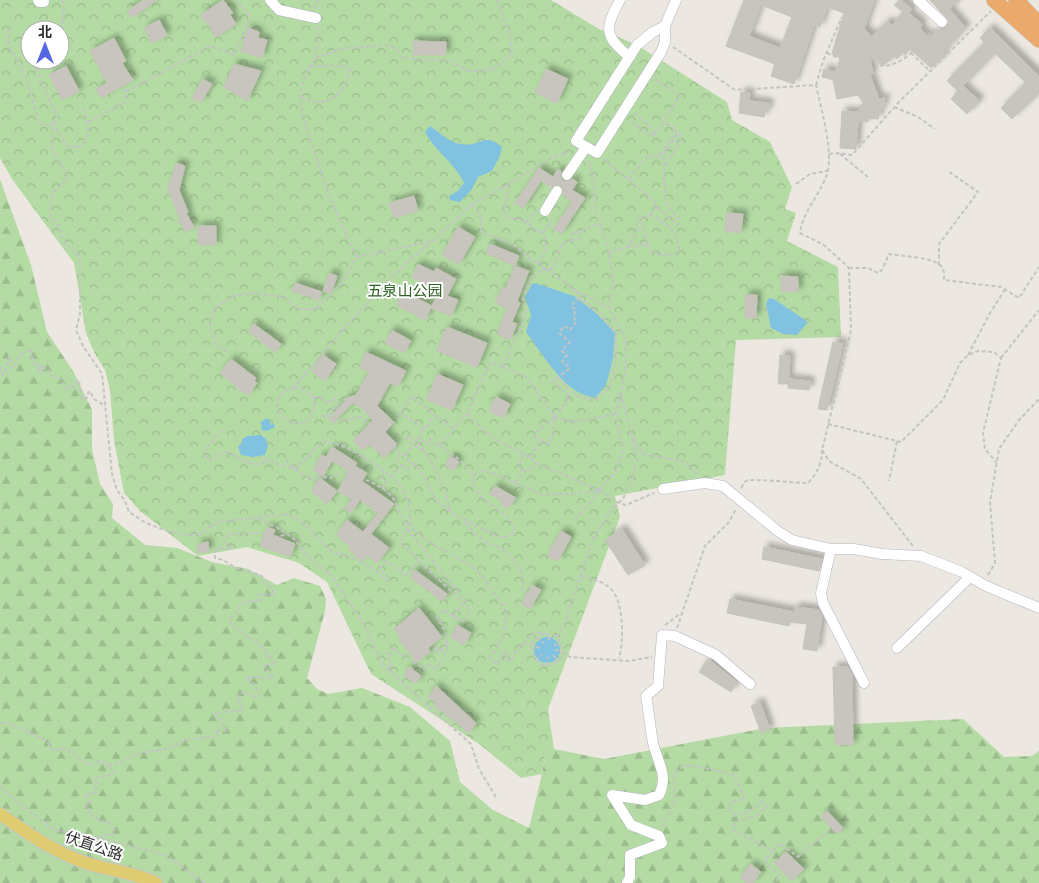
<svg xmlns="http://www.w3.org/2000/svg" width="1039" height="883" viewBox="0 0 1039 883" font-family="Rubik,'Noto Sans SC',sans-serif">
<style>
.forest{fill:url(#forest-firs)}
.park{fill:url(#park-crowns);fill-rule:evenodd}
.water{fill:#81c2e0}
.building{fill:#c8c5be;stroke:#c7c3ba;fill-rule:evenodd;filter:url(#shadow)}
.lines{fill:none;stroke-linecap:round;stroke-linejoin:round}
.minor-tunnel{stroke:#c6c2bc;stroke-width:10;stroke-dasharray:10 5;stroke-linecap:butt}
.minor-casing{stroke:#b4b5be;stroke-width:11}
.major-casing{stroke:#c4c4c4;stroke-width:14}
.highway-casing{stroke:#c4c4c4;stroke-width:16}
.path{stroke:#c4c4c4;stroke-width:2;stroke-dasharray:4 2.5;stroke-linecap:butt}
.minor{stroke:#fff;stroke-width:10}
.major{stroke:#e0cc71;stroke-width:12}
.highway{stroke:#ebaa6c;stroke-width:15}
.labels{text-anchor:middle;stroke-width:4;stroke-linejoin:round;paint-order:stroke}
.park-label{font-size:15px;fill:#2d6124;stroke:#fff}
.street-label{font-size:15px;fill:#2c2c2c;stroke:#fff}
</style>
<defs>
<pattern id="forest-firs" width="22" height="20" patternUnits="userSpaceOnUse" patternTransform="scale(1.25)"><rect width="22" height="20" fill="#b4dba4"/><path d="M5 1l3.5 6h-7zM16 11l3.5 6h-7z" fill="#9bbc8d"/></pattern>
<pattern id="park-crowns" width="20" height="18" patternUnits="userSpaceOnUse" patternTransform="scale(1.25)"><rect width="20" height="18" fill="#b4dba4"/><path d="M2 6a3 3 0 1 1 6 0M12 15a3 3 0 1 1 6 0" fill="none" stroke="#9bbc8d"/></pattern>
<filter id="shadow"><feDropShadow dx="4.5" dy="-4.5" stdDeviation="2.5" flood-color="#0004"/></filter>
</defs>
<rect width="100%" height="100%" fill="#ece7e0"/>
<path class="forest" d="M0,179L31,265L47,332L73,371L92,410V449L100,484L113,504L112,518L145,545L177,548L212,562L248,569L277,585L294,578L320,586L326,599L325,611L307,678L317,689L328,694L362,688L410,707L450,741L460,782L493,810L529,828L542,774L548,740V709L554,749L604,759L765,728L963,719L1004,757L1032,756L1039,751V883H0Z"/>
<path class="park" d="M0,0H551L599,29L637,45L727,102L732,120L770,142L792,187L785,209L796,213L787,241L838,267L841,337L736,340L725,475L615,496L620,517L548,709V740L542,774L521,778L479,744L371,674L327,582L299,563L247,547L198,556L140,511L124,493L114,440L110,390L105,370L95,354L86,333L74,263L12,179L0,158ZM30,30H60V60H30Z"/>
<path class="water" d="M430,126C439,132 450,143 461,144C479,148 483,131 502,147L500,156L492,171L478,177L472,189L460,202L450,200L449,196L458,191L464,183C455,163 435,151 425,132Z
M535,283L574,296L596,313L615,333L613,359L606,385L596,397C567,398 542,353 526,332L531,315L525,297L532,284Z
M769,298L774,299L808,322L797,335L783,334L771,328L766,304Z
M265,419H269L271,425L274,424L275,427L267,431L261,430L262,425L260,423Z
M261,435L266,439L268,446L265,455L253,457L241,455L238,447L242,444V439L248,436Z
M534 650a13 13 0 1 1 26 0a13 13 0 1 1-26 0Z"/>
<path class="building" d="M143,0H157L132,18L127,11Z
M223,0L233,13L230,15L236,24L216,37L201,15Z
M744,0H809L819,4L812,0H874L864,29L872,36L888,21L892,26L903,12L894,5L900,0L912,9L909,13L922,24L920,28L929,37L940,29L947,27L950,22L930,0H960L949,9L966,28L943,53L945,55L931,68L910,49L905,55L903,52L897,59L894,56L883,66L869,56L873,74L870,75L879,99L885,98L883,108H881L878,119L869,118L868,122L858,121L856,149L840,148L842,111L856,112L864,104L858,95L837,99L833,80L822,77L824,69L835,72L841,58L832,54L844,13L827,7L820,27L814,25L794,84L771,76L775,64L726,46ZM761,5L792,17L780,48L749,36Z
M159,20L167,35L152,43L144,28Z
M248,28L259,32L258,38L267,40L262,58L241,51Z
M990,28L1039,76V93L1012,119L1001,108L1026,83L995,53L963,86L980,101L967,114L951,99L958,91L947,81L985,43L980,38Z
M114,38L126,61L122,63L133,80L101,98L96,89L107,83L90,51Z
M413,41L446,42V55H413Z
M234,64L261,71L247,101L224,87Z
M66,66L79,91L62,100L49,75Z
M546,69L568,79L557,103L535,93Z
M203,79L212,84L201,103L192,98Z
M741,92L750,93L749,101L769,103L768,111L765,110L764,117L739,113Z
M176,163L185,166L179,190L188,212L186,213L194,227L185,232L179,220L180,219L168,190L169,184Z
M539,168L553,177L558,169L561,171V178L564,181H570L573,179L577,182L572,190L585,198L561,234L554,229L572,201L563,195L564,191L561,185L557,184L551,187L541,181L523,208L515,203Z
M414,196L418,211L394,218L389,203Z
M727,213L743,214L741,233L725,231Z
M198,226H216V245H198Z
M458,227L475,237L459,264L442,255Z
M490,244L519,256L515,266L486,253Z
M418,264L434,272L436,268L456,279L447,296L458,300L451,316L431,308L439,291L412,277Z
M515,266L529,271L517,301L520,303L512,322L517,324L510,340L497,334L507,309L495,302L503,287L506,288Z
M329,273L337,276L331,293L323,291Z
M781,276L798,277V292L781,291Z
M295,283L322,292L319,300L292,291Z
M403,291L432,306L425,320L396,305Z
M745,295H757L756,318H745Z
M254,324L281,344L275,352L248,332Z
M447,327L487,343L477,367L437,351Z
M392,330L411,341L404,353L385,343Z
M833,342L843,343L827,410L818,409Z
M366,352L406,371L398,386L390,383L377,406L394,422L385,432L397,444L384,458L369,444L363,450L353,441L373,420L363,409L353,403L334,422L329,418L346,400L344,399L356,395L369,372L359,368Z
M323,355L336,364L325,381L312,372Z
M780,355L790,356L788,384H778Z
M231,359L256,378L254,381L257,383L249,395L246,392L245,394L220,373Z
M437,374L463,385L452,410L427,400Z
M788,379L810,381L809,390L788,388Z
M496,397L510,404L503,418L489,411Z
M332,447L357,463L355,466L367,473L362,481L394,504L371,534L389,548L377,563L367,556L363,561L349,550L351,547L336,535L347,520L363,532L378,513L360,500L351,513L344,508L352,499L338,491L349,471L332,461L323,476L313,470L321,455L326,457Z
M451,456L459,462L453,471L445,465Z
M320,478L337,491L327,504L311,491Z
M495,486L516,498L508,508L500,504L502,501L490,494Z
M267,527L275,530L273,535L295,544L290,557L260,546Z
M622,529L645,565L628,575L605,540Z
M561,531L571,537L558,561L547,556Z
M208,542L209,551L199,553L197,544Z
M764,547L822,559L819,571L762,559Z
M415,570L447,594L442,601L410,577Z
M532,585L541,590L530,609L521,604Z
M730,599L795,612V607L819,610L822,616L817,651L803,649L807,624L790,622L789,626L727,613Z
M419,608L442,637L428,648L430,652L417,662L399,640L401,639L394,629Z
M457,625L471,633L464,645L451,637Z
M708,659L737,682L731,692L699,672Z
M410,667L421,676L415,684L404,675Z
M833,667H848L852,675L853,745H835Z
M436,686L476,723L469,733L434,705L436,702L428,697Z
M760,702L770,730L761,733L751,706Z
M827,811L843,828L837,834L821,817Z
M786,852L804,869L792,881L774,863Z
M751,864L761,872L753,883H746L740,878Z"/>
<g class="lines">
<path class="minor-tunnel" d="M557,191L567,175"/>
<defs>
<path id="minor" d="M38,0L39,2H44L43,0
M270,0L279,10L316,18
M620,0C605,28 603,36 630,57
M918,0L942,22
M665,26V42L661,52L597,153L576,141L637,45L653,32Z
M665,26L676,0
M567,175L586,147
M545,211L557,191
M663,489L705,483L723,486L779,532L792,540L831,549H854L882,554L921,556L962,572L986,586L1039,608
M831,549L821,593L823,603L864,683
M897,648L970,577
M627,883L630,877V855L662,843L659,836L631,825L612,795L645,800L659,795C669,776 657,761 653,743C650,727 649,712 646,696L658,686L662,635L675,636L716,655L750,684"/>
<path id="major" d="M0,814C28,834 56,853 89,864C109,870 137,873 156,883"/>
<path id="highway" d="M994,0L1039,40
M1016,0L1039,24"/>
</defs>
<use href="#minor" class="minor-casing"/>
<use href="#major" class="major-casing"/>
<use href="#highway" class="highway-casing"/>
<path class="path" d="M315,9L314,6L318,0
M11,28L7,39L9,47L15,56L28,82L38,120L42,125L49,126L56,121L57,116L33,64L35,60
M60,36C62,25 66,11 62,0
M673,47L735,90L816,85C821,109 835,155 826,177C818,197 803,212 800,233L824,245L849,268L851,331L822,450L829,461L861,479L913,546
M827,53L861,68L865,58L874,62L876,65C901,71 919,44 935,28
M911,53L930,71
M315,58L341,49L387,45L398,50L402,58L452,61L468,71L493,70L512,54L509,32L498,1L495,0
M655,79L679,96L663,122
M816,85L823,61L842,17
M126,92L210,46L234,55L250,17L237,0
M301,96C305,98 311,102 316,102C334,103 348,87 350,70L343,66H311
M894,107L918,117L935,129
M83,108C89,122 92,139 77,148L67,146L53,124L51,147L68,176L63,184L52,193L50,218L60,226C58,240 70,248 80,257V314L76,330L83,346L102,374L112,474L117,490L125,501L129,512L146,523L170,532L189,535L201,534L212,525L225,521L288,514L304,523L325,546L333,552L354,558L369,566L386,580L388,581L389,578L380,568L386,561L406,576L419,561
M634,113L653,129L655,134
M88,122L125,102L126,92L123,88
M829,154L838,153L852,155L898,103L991,11
M840,154L868,177
M604,159L653,200L657,207L650,215L639,219L636,227L637,232L627,247L609,253
M589,160L594,181L595,211L607,243L612,271L613,284L609,308
M666,165L682,137L678,133
M629,179L649,154L658,158L677,130L663,122L655,135H649L629,120
M796,184L810,174L827,171
M471,205C481,212 482,220 481,232L513,244L529,258L538,263
M657,207L678,225L679,218C667,207 665,205 665,190C665,186 664,182 664,177C664,169 666,165 663,157L678,133
M527,222L536,211
M543,232L552,221L550,218
M579,232L581,237L579,240H573L571,237L573,232H579L599,223
M647,244L651,251L661,255L676,254L679,249C677,231 667,221 650,215
M627,247L647,244L642,224L643,218
M356,257L433,241L471,205L502,188L551,158L571,151
M939,265V244L978,192L948,171
M849,268H868L878,273L882,270L889,254C902,256 930,257 940,265C945,270 944,275 944,280L1001,287L1019,298L1039,267
M227,351L216,345L210,325L214,309L233,296L252,293L285,297L297,309H317L344,280L356,257L327,190L306,127L300,100L303,81L315,58L318,37L317,26
M968,355L990,313L1005,290
M1001,358L1039,310
M317,361L336,372
M0,366L3,375L7,368L9,356L13,368L15,367L19,356L32,349C30,358 36,367 42,373V369L39,365L48,370L51,375L60,379L66,388L70,389V385L74,388V384L79,380L81,398H87L88,393L90,391L94,399L105,406
M503,367L517,334L522,326L526,310L523,299L525,292L532,277L544,269H553L562,243L573,240
M559,377L564,385L579,397L596,400L609,388L616,360V332L600,314L579,297
M294,387C307,388 320,399 312,414C297,443 254,399 294,387C338,337 379,284 431,242
M621,393L632,436L643,454L685,462L697,474
M313,397L322,398L328,404L334,398L338,403L327,416
M322,416H327L332,422L361,417L420,470L435,498L450,512L497,536C504,538 509,538 514,532C513,506 468,504 474,475L481,471L490,472L541,494H574L599,490L614,474L622,454L620,433L616,414L625,372L626,340L609,308L575,290L539,264C545,252 548,245 543,233L532,228L527,222L519,219H511L504,215L509,184
M555,417L570,397L553,381L570,368L562,361L567,355L562,351L570,342L559,333L564,326L570,330L577,321L573,316L576,310L571,306L579,297L575,290
M828,424L897,441L889,481
M424,428L400,413L412,396L434,415L454,429
M223,430L206,448L204,453L206,457L210,460L215,459L216,455L227,452C239,457 250,468 263,463L265,458L277,464L294,469
M419,438L434,415
M416,441L407,436L405,438L413,445L422,450L423,448L416,441L419,438L427,444L430,439L460,460L474,477
M897,441L901,442L943,400L960,363L968,355L978,351L994,352L1001,358L983,433L985,449L996,462
M439,445L467,414
M423,449C435,465 447,492 450,512
M405,455L413,445
M523,455L518,466L522,470L528,471L536,463
M530,457L541,440L534,436L539,430L555,417L553,437L549,444L541,440
M286,460L294,469L312,480L316,476L330,478L344,472C359,478 381,483 392,497C399,506 402,519 407,529C408,526 410,521 410,517C411,504 402,484 391,477
M401,465L408,469L413,462
M294,469L323,442C347,443 372,462 391,477L401,465L396,460L401,453
M515,483L522,470
M382,488L387,483L381,478L385,472
M741,488C742,487 744,482 746,481C752,478 796,483 808,483C817,473 822,464 822,450
M599,490L536,463L530,457L493,438L467,414L490,362L526,377L555,417L574,422L616,414
M410,516L412,528L429,542L472,566L482,576L504,607L507,613L505,632L490,659L497,664L504,651L509,654L506,659L511,661L516,651L534,632L547,634L549,637V643
M258,519L280,529L287,534
M575,519L591,502L599,490L619,503L626,505L654,493
M466,523C471,529 476,536 483,540C487,543 493,545 498,547C513,555 525,572 523,590L530,597
M988,575L995,563L990,502L999,449L1019,420L1039,399
M581,576C591,578 602,581 610,588C624,600 624,641 619,658
M453,617L463,603
M665,625L681,613
M677,628L705,546L729,522L736,509
M556,637L564,625L594,536L614,507L623,499L632,479L637,459L632,436
M537,638L544,643
M523,643L540,648
M554,646L560,641
M434,650L437,646L439,649L436,653L441,651L447,642
M555,650L562,651L561,657C542,684 516,640 545,634C556,633 562,642 562,651L570,657L628,661L652,657
M553,655L558,661
M535,660L542,655
M547,665L548,657
M392,673V667L387,656L393,648L424,669L428,664L436,669C451,649 451,638 437,618L443,609L453,617L465,622L470,610L465,600L407,529L403,535L402,544L463,603
M0,723C18,723 30,735 47,741L51,749L54,751C72,742 75,762 90,764C94,764 98,761 102,761L107,764L116,765L139,753L167,749L186,740L218,736L216,730L225,731L226,729L215,713L243,710L242,704L237,699L238,695L243,692L256,697L260,696L254,685L246,677L273,678L265,667L266,665L276,664L271,658L266,657L269,655L259,644L231,625L230,618L238,612C239,598 252,602 261,601L258,595L260,594L273,595L275,594L271,588L266,585L261,575L236,568L223,560L215,558V552L218,548L229,549L232,547L226,544L227,534L259,533L278,537L287,534L293,538L312,560L333,577L363,623L382,663L409,689L471,744L479,769L496,797
M0,786L16,801L55,830L96,837L165,855L205,883
M662,827L675,802L674,773L683,766H697L734,775L745,799L730,802L729,809L735,816L750,811L763,801L766,807L756,816L735,822L733,830L773,851L780,843L798,857L828,831
M100,838L101,835H113L114,829L110,823C102,821 93,820 90,812C87,805 92,811 85,805L90,802L85,795L97,792V790L95,787L97,783L94,780L97,777L107,776L114,772L108,767V765
M773,851L764,861L781,875L774,883"/>
<use href="#minor" class="minor"/>
<use href="#major" class="major"/>
<use href="#highway" class="highway"/>
</g>
<g class="labels">
<g class="park-label">
<text x="405" y="296">五泉山公园</text>
</g>
<g class="street-label">
<text transform="translate(94 846) rotate(19)" y="5">伏直公路</text>
</g>
</g>
<g transform="translate(45 45)"><circle r="24" fill="#ffffff" stroke="#ababab"/>
<path d="M0-4L9 19L0 12L-9 19Z" fill="#5568e4"/>
<text y="-8" font-size="14" font-weight="bold" text-anchor="middle" fill="#2c2c2c">北</text>
</g>
</svg>
